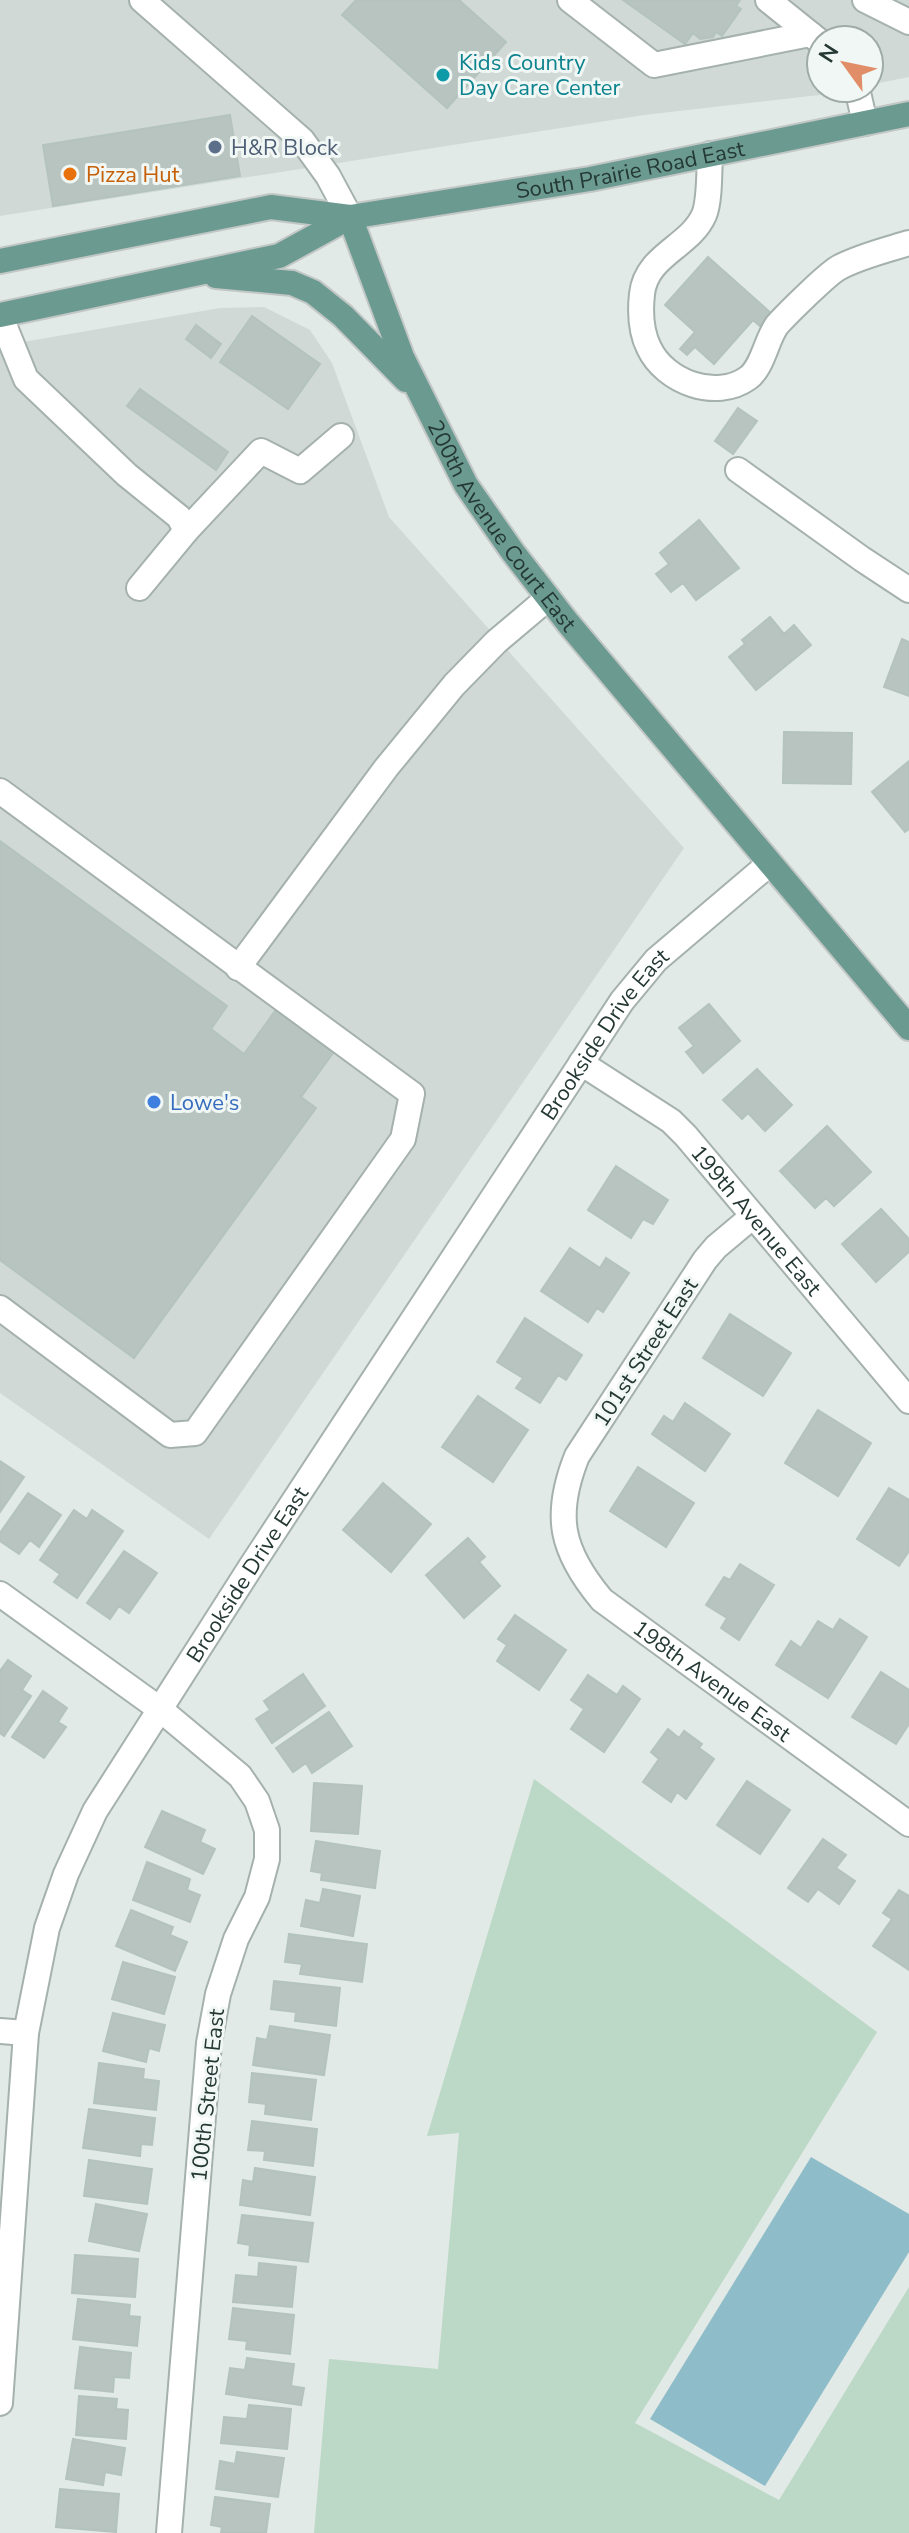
<svg xmlns="http://www.w3.org/2000/svg" width="909" height="2533" viewBox="0 0 909 2533" font-family="'Nunito Sans',sans-serif">
<style>
.built{fill:#d0d9d5}
.green{fill:#bcd8c6}
.water{fill:#8fbcc9}
.building{fill:#b7c4c0;stroke:#b4c3be;stroke-width:2}
.lines{fill:none;stroke-linecap:round;stroke-linejoin:round}
.minor-casing{stroke:#a5b1ad;stroke-width:28}
.major-casing{stroke:#c2c7c6;stroke-width:28}
.minor{stroke:#fff;stroke-width:24}
.major{stroke:#6b9a91;stroke-width:24}
.culture-dot{fill:#0f9aa8;stroke:#f1f7f4;stroke-width:3}
.service-dot{fill:#5c6f8a;stroke:#f1f7f4;stroke-width:3}
.food-dot{fill:#e8710a;stroke:#f1f7f4;stroke-width:3}
.shop-dot{fill:#3f7fe0;stroke:#f1f7f4;stroke-width:3}
.labels{text-anchor:middle;stroke-width:6;stroke-linejoin:round;paint-order:stroke}
.culture-label{font-size:22px;fill:#0d838f;stroke:#f1f7f4;text-anchor:start}
.service-label{font-size:22px;fill:#4e5e75;stroke:#f1f7f4;text-anchor:start}
.street-label{font-size:22px;fill:#243834;stroke:#f1f7f4}
.food-label{font-size:22px;fill:#c56008;stroke:#f1f7f4;text-anchor:start}
.shop-label{font-size:22px;fill:#366cbe;stroke:#f1f7f4;text-anchor:start}
</style>
<rect width="100%" height="100%" fill="#e1eae6"/>
<path class="built" d="M0,0H909V77L869,85V40H821V88H856L828,94L644,115L0,216Z
M264,307L310,330L332,363L389,517L684,848L209,1539L0,1393V346L220,308Z"/>
<path class="green" d="M534,1779L877,2032L635,2423L779,2500L909,2287V2533H314L329,2359L438,2369L459,2133L427,2136Z"/>
<path class="water" d="M811,2157L909,2214V2252L765,2486L650,2419Z"/>
<path class="building" d="M356,0H459L506,42L447,108L342,15Z
M623,0H740L736,6L741,9L722,36L716,32L713,37L700,39L693,33L685,44Z
M230,115L240,176L53,206L43,145Z
M708,257L772,314L761,327L753,320L714,364L695,347L687,355L680,349L695,332L665,305Z
M252,316L320,364L288,409L220,362Z
M196,325L221,344L211,358L186,339Z
M140,389L228,452L216,470L127,406Z
M738,408L757,421L733,454L715,441Z
M699,520L739,568L696,600L683,583L671,592L656,574L669,564L660,553Z
M770,617L784,634L794,625L811,645L756,690L729,657L745,644L742,640Z
M902,639L909,642V696L884,687Z
M784,732L852,733L851,784L783,783Z
M909,761V829L905,832L872,792Z
M0,841L227,1006L211,1029L244,1054L278,1007L336,1049L301,1097L316,1108L134,1358L0,1260Z
M709,1004L740,1041L703,1073L686,1052L694,1046L679,1028Z
M757,1069L792,1105L765,1131L748,1113L742,1119L723,1100Z
M827,1126L871,1172L834,1206L826,1198L815,1208L780,1171Z
M616,1166L668,1200L653,1224L643,1219L631,1238L588,1210Z
M881,1209L909,1239V1252L876,1282L842,1244Z
M570,1248L600,1268L606,1258L629,1273L603,1312L597,1308L588,1322L541,1291Z
M730,1314L791,1353L763,1396L703,1358Z
M525,1318L582,1355L566,1380L558,1375L540,1403L516,1388L523,1378L497,1362Z
M478,1396L528,1430L493,1482L442,1447Z
M685,1403L730,1434L705,1471L652,1434L664,1416L673,1422Z
M818,1410L871,1443L838,1496L785,1463Z
M0,1461L24,1477L0,1512Z
M638,1467L694,1503L666,1547L610,1511Z
M383,1483L431,1524L391,1572L343,1530Z
M889,1488L909,1500V1551L899,1566L857,1539Z
M28,1493L61,1515L39,1547L30,1540L19,1554L0,1541V1533Z
M74,1510L87,1519L92,1510L123,1531L77,1598L54,1582L60,1574L40,1560Z
M468,1538L485,1557L479,1562L500,1586L464,1618L426,1575Z
M124,1551L157,1573L129,1613L119,1606L110,1619L87,1603Z
M740,1564L774,1585L739,1640L721,1628L727,1618L706,1605L724,1577L730,1580Z
M515,1615L566,1650L539,1690L497,1661L507,1645L498,1639Z
M840,1619L867,1637L828,1698L776,1665L791,1641L801,1648L818,1621L833,1630Z
M8,1660L31,1676L22,1690L31,1696L4,1736L0,1733V1671Z
M881,1672L909,1690V1724L896,1744L852,1717Z
M303,1674L325,1706L272,1743L256,1719L270,1710L264,1701Z
M588,1675L617,1695L623,1686L640,1699L604,1752L571,1729L584,1709L571,1700Z
M43,1691L67,1708L58,1722L66,1727L44,1758L12,1737Z
M329,1712L352,1746L312,1773L306,1763L293,1772L276,1748Z
M668,1729L679,1738L684,1731L702,1744L699,1748L714,1759L686,1799L677,1792L671,1802L643,1782L659,1759L651,1752Z
M747,1781L790,1810L760,1854L717,1825Z
M314,1783L362,1786L358,1834L311,1831Z
M162,1811L205,1830L200,1842L215,1849L203,1874L145,1847Z
M823,1839L846,1855L836,1868L855,1881L839,1904L818,1889L808,1902L788,1888Z
M316,1841L380,1851L375,1888L321,1880L322,1873L311,1871Z
M147,1862L190,1879L187,1890L200,1895L190,1922L133,1900Z
M323,1889L360,1896L353,1936L301,1926L306,1900L320,1903Z
M899,1890L909,1896V1970L873,1946L892,1919L883,1913Z
M131,1910L173,1927L170,1935L187,1942L175,1971L116,1946Z
M289,1934L367,1944L362,1982L300,1974L302,1964L285,1962Z
M123,1962L175,1977L164,2014L112,1999Z
M274,1981L340,1988L336,2026L295,2021L296,2012L271,2009Z
M113,2013L165,2025L159,2051L149,2048L146,2062L103,2051Z
M270,2026L330,2035L324,2075L253,2065L257,2038L267,2040Z
M99,2063L144,2069L143,2079L159,2081L156,2110L94,2103Z
M252,2073L316,2080L311,2120L265,2114L266,2104L249,2102Z
M89,2109L155,2118L152,2145L141,2144L140,2156L83,2148Z
M252,2121L317,2129L313,2166L264,2160L265,2151L248,2150Z
M89,2160L152,2169L147,2204L84,2196Z
M255,2168L315,2177L310,2215L240,2205L243,2180L253,2182Z
M96,2204L147,2214L139,2251L89,2241Z
M242,2215L313,2223L308,2262L249,2255L250,2245L238,2243Z
M75,2255L138,2259L135,2297L72,2293Z
M259,2263L296,2267L292,2307L233,2302L236,2275L258,2277Z
M78,2299L130,2305L129,2316L140,2317L137,2346L73,2339Z
M233,2308L294,2315L290,2354L246,2349L247,2341L229,2339Z
M80,2347L131,2353L129,2378L114,2377L113,2392L75,2388Z
M247,2358L294,2364L291,2386L304,2388L301,2405L226,2394L230,2368L245,2370Z
M79,2396L117,2399L116,2409L128,2410L126,2439L76,2435Z
M249,2405L291,2409L287,2449L221,2443L224,2417L247,2419Z
M73,2439L125,2448L121,2475L105,2472L103,2485L66,2479Z
M237,2452L284,2458L278,2497L216,2489L220,2461L235,2464Z
M60,2489L119,2494L116,2532L56,2527Z
M215,2497L270,2504L266,2533H221L222,2527L211,2525Z"/>
<g class="lines">
<defs>
<g id="minor">
<path d="M142,0L302,140L328,176L350,217"/>
<path d="M570,0L654,65L810,34"/>
<path d="M768,0L819,41"/>
<path d="M865,0L909,22"/>
<path d="M857,88L865,123"/>
<path d="M710,154C709,171 710,201 704,215C690,247 646,255 642,294C640,312 641,332 649,348C665,382 716,401 748,378C763,367 766,340 777,325C786,315 829,272 840,267C861,256 886,250 909,243"/>
<path d="M0,315L26,379L127,475L179,517L186,531"/>
<path d="M738,470L862,559L909,590"/>
<path d="M139,588L186,531L261,451L300,471L341,436"/>
<path d="M0,791L412,1094L403,1139L195,1433L170,1435L0,1308"/>
<path d="M238,968L386,768L454,685L496,642L548,598"/>
<path id="s1" d="M581,1063L671,1121L686,1136L909,1401"/>
<path id="s2" d="M753,1216L716,1247L705,1260L577,1456C553,1516 561,1551 602,1600L909,1824"/>
<path d="M0,1594L161,1710L240,1776L257,1801L267,1830V1859L257,1897L236,1939L218,1994L209,2043L169,2533"/>
<path d="M0,2031L26,2033"/>
<path id="s3" d="M0,2403L26,2033L47,1928L66,1874L95,1811L252,1565L622,1001L656,960L769,864"/>
</g>
<g id="major">
<path id="s4" d="M350,217L402,357L466,485L512,551L568,623L909,1028"/>
<path id="s5" d="M0,261L271,207L350,217L590,179L909,114"/>
<path d="M216,276L292,283L313,292L343,316L406,380"/>
<path d="M0,315L279,256L350,217"/>
</g>
</defs>
<use href="#minor" class="minor-casing"/>
<use href="#major" class="major-casing"/>
<use href="#minor" class="minor"/>
<use href="#major" class="major"/>
</g>
<circle class="culture-dot" cx="443" cy="75" r="8"/>
<circle class="service-dot" cx="215" cy="147" r="8"/>
<circle class="food-dot" cx="70" cy="174" r="8"/>
<circle class="shop-dot" cx="154" cy="1102" r="8"/>
<g class="labels">
<g class="culture-label">
<text x="459" y="70">Kids Country<tspan x="459" dy="25">Day Care Center</tspan></text>
</g>
<g class="service-label">
<text x="231" y="155">H&amp;R Block</text>
</g>
<g class="street-label">
<text dy="8" stroke="none"><textPath href="#s5" startOffset="640">South Prairie Road East</textPath></text>
<text dy="8" stroke="none"><textPath href="#s4" startOffset="346">200th Avenue Court East</textPath></text>
<text dy="8" stroke="none"><textPath href="#s3" startOffset="1534">Brookside Drive East</textPath></text>
<text dy="8" stroke="none"><textPath href="#s1" startOffset="238">199th Avenue East</textPath></text>
<text transform="translate(645 1352) rotate(-57)" y="8">101st Street East</text>
<text dy="8" stroke="none"><textPath href="#s3" startOffset="886">Brookside Drive East</textPath></text>
<text dy="8" stroke="none"><textPath href="#s2" startOffset="592">198th Avenue East</textPath></text>
<text transform="translate(207 2095) rotate(-84)" y="8">100th Street East</text>
</g>
<g class="food-label">
<text x="86" y="182">Pizza Hut</text>
</g>
<g class="shop-label">
<text x="170" y="1110">Lowe's</text>
</g>
</g>
<g transform="translate(845 64) rotate(303)"><circle r="38" fill="#f1f7f4" stroke="#9faba7" stroke-width="2"/>
<path d="M0-6L14 30L0 20L-14 30Z" fill="#e18d68"/>
<text y="-12" font-size="22" font-weight="bold" text-anchor="middle" fill="#243834">N</text>
</g>
</svg>
